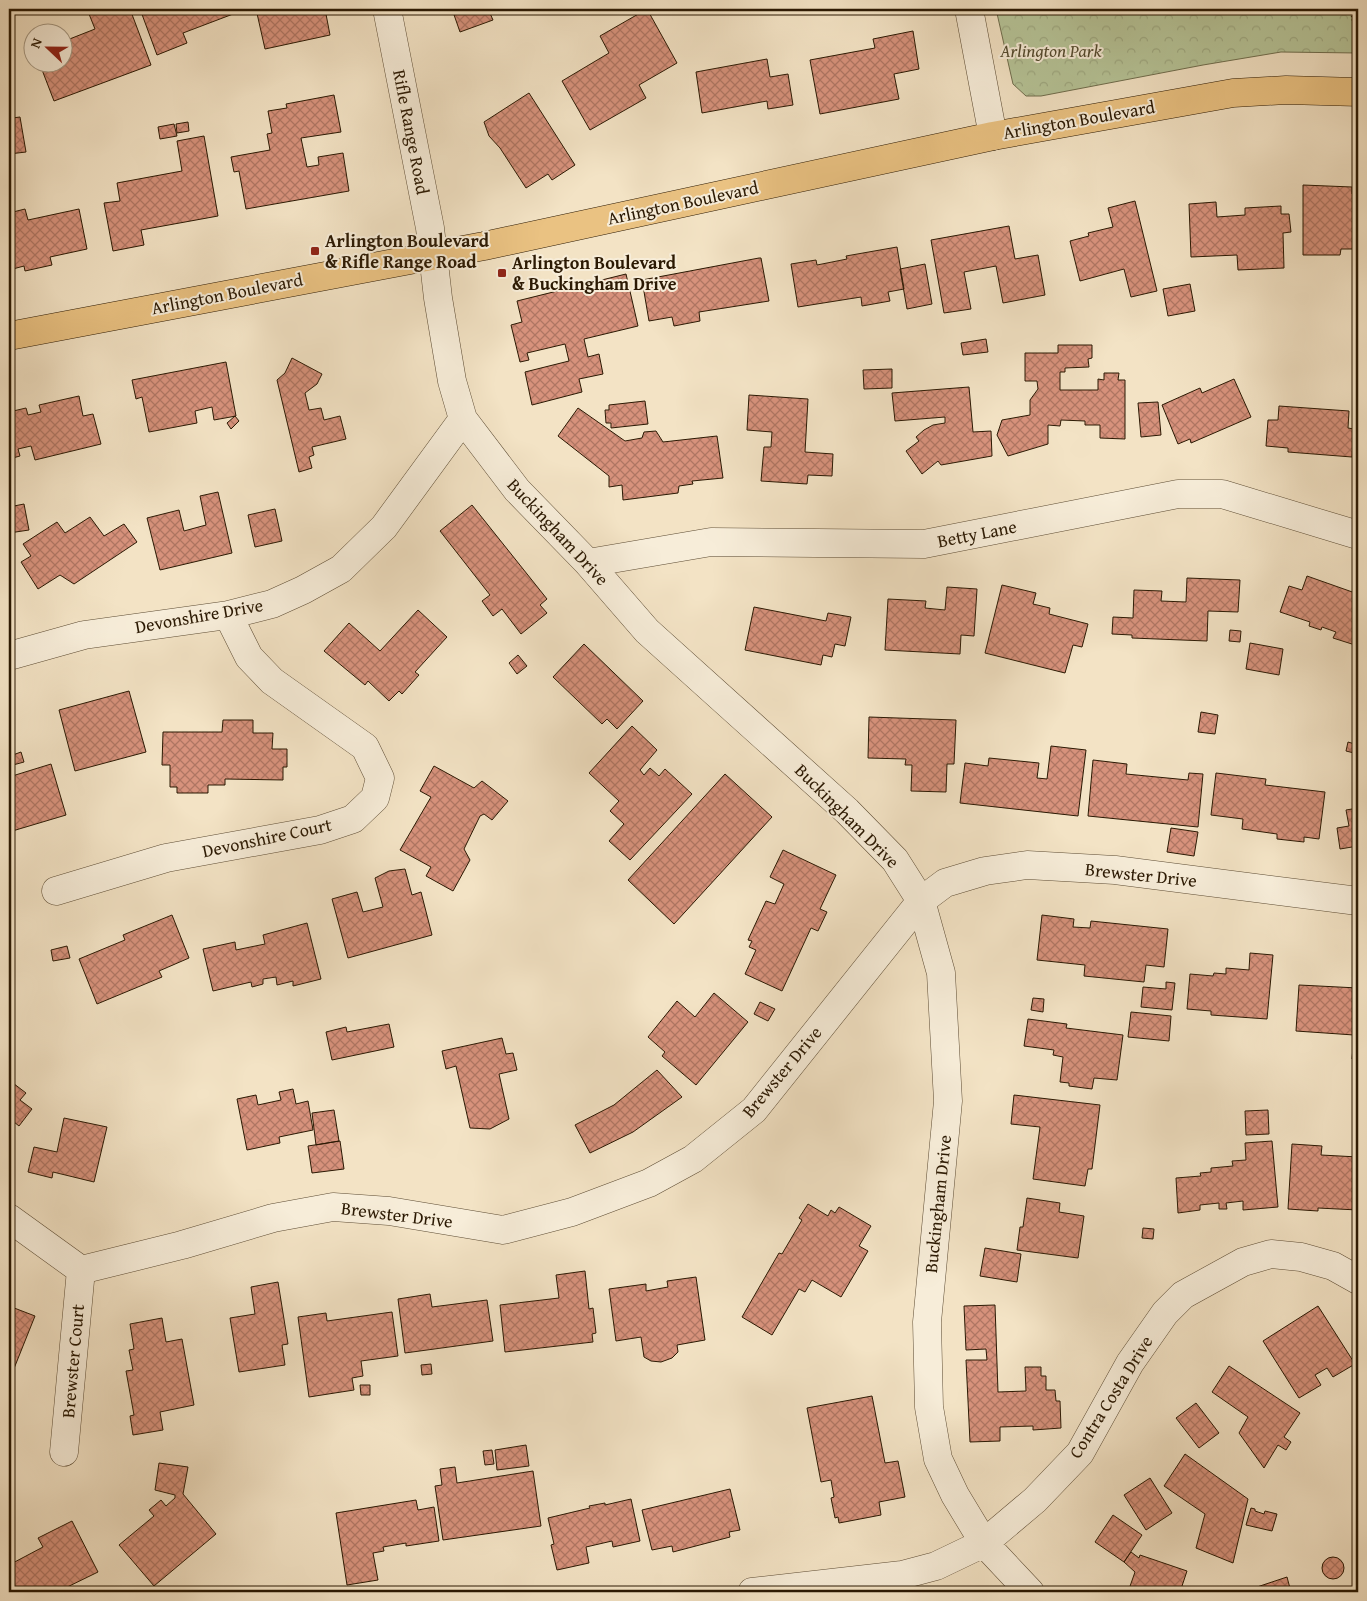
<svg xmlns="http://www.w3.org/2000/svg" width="1367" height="1601" viewBox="0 0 1367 1601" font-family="'Gentium Book Plus',serif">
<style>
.park{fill:url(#park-crowns);stroke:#706e4e}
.building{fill:url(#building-cross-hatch);stroke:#2b1903}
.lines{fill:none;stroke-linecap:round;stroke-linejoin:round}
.minor-casing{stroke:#5d4c34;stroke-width:29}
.major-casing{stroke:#2b1903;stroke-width:29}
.path{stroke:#2b1903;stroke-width:3;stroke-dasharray:1 2.5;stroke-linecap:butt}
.minor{stroke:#f7edd9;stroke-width:28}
.major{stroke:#eac282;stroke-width:28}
.poi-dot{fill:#8f2418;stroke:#f7edd9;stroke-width:2}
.labels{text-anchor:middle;stroke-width:4;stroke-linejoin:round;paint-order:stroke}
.park-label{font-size:18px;font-style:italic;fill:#554c30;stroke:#f7edd9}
.street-label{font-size:18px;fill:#2b1903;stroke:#f7edd9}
.poi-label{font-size:18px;font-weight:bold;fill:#2b1903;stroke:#f7edd9;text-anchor:start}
</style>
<defs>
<pattern id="park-crowns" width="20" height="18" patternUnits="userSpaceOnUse" patternTransform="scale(1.25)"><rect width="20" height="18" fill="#b6c498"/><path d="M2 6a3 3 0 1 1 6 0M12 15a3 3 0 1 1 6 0" fill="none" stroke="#9da881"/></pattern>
<pattern id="building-cross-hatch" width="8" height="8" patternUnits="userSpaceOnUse" patternTransform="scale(1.25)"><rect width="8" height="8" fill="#d7927c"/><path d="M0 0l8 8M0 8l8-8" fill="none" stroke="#af7663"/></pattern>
</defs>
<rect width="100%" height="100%" fill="#f3e3c5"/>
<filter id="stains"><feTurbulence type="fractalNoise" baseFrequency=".004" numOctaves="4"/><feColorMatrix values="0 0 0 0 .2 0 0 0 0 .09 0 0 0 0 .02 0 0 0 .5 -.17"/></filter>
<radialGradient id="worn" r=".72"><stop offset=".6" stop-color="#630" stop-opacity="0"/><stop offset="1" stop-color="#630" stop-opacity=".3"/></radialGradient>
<path class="park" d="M996,9H1358V53L1281,52L1203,65L1041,96H1026L1013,84Z"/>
<path class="building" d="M87,9H130L151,65L54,101L39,62H62V42L95,29Z
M140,9H240L241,11L183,33L187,43L157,55Z
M256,9H325L330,35L265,49Z
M452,9H495L489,11L493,20L460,32Z
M647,9L677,63L639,85L646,98L590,130L562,81L609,53L600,36Z
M913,31L919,69L894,74L899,99L820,114L810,60L875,48L873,39Z
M767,59L770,77L788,74L793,105L768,109L767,101L702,113L696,72Z
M529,93L575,165L552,180L548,174L526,188L500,148L489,136L484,122Z
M334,95L341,132L301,138L307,167L319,165L318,157L343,153L349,191L246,209L239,171L234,172L231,157L270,150L267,134L272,133L268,111L287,108L286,104Z
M9,98L12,118L20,117L26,152L9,154Z
M188,122L189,131L177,133L176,124Z
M174,124L177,136L160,139L158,127Z
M204,136L218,216L141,230L144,245L113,251L104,203L120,201L117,183L182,171L177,141Z
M1303,185L1352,187V194H1358V249H1341L1340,255H1303Z
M1135,201L1157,291L1131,297L1124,269L1080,281L1070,241L1089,236L1088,233L1113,227L1108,208Z
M1216,202L1217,217L1245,215V208L1281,206V214H1289L1291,232L1283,233L1284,268L1238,270L1237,255L1191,257L1189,204Z
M25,209L28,220L79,209L87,249L50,257L52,265L25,271L24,266L9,270V213Z
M1009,226L1015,259L1038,255L1045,295L1003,303L996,266L964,272L971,309L944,313L931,240Z
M897,247L904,289L888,292L890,301L862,306L861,297L798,307L791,264L816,260L817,265L847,259L846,256Z
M759,258H761L769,301L699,312L700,321L674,326L672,317L649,321L642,280Z
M925,264L932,304L907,309L900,269Z
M626,274L638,326L584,339L588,357L599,354L603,374L579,379L582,392L532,405L525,372L569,361L565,344L527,353L529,360L520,362L511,325L522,322L517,301Z
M1190,284L1195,311L1168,316L1163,289Z
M986,339L988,352L963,355L961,343Z
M1058,345H1092V358L1088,359L1089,367L1065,368V372H1060V390H1098V379L1104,380V373H1119L1118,380H1125V439L1100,438V425H1085V421L1061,420L1060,426L1048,425V444L1008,456L997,435L1002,420L1030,415V400L1038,389L1037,381H1025V353H1058Z
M292,358L322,374L317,384L305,393L309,410L321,408L324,420L340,416L346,439L312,447L314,455L309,457L312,468L299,472L277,380L285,373Z
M226,362L236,416L214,420L212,407L195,411L197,423L149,432L142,397L136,399L132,380Z
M892,369V388L864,389L863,370Z
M1234,379L1251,417L1191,443L1190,439L1178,444L1162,405L1200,388L1202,393Z
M969,387L973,432L991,431L992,456L941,465L938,461L922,474L906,451L919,441L916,437L924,430L933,425L945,423V417L895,421L892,393Z
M749,395L808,399L805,452L833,454L832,476L808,475L807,484L761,481L764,447H771L772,432L747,430Z
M79,396L83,416L93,414L101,444L35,460L31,446L18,449L20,456L9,459V412L26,408L28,415L41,412L39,405Z
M645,401L648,424L611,428V423H606L605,410H609V405Z
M1158,402L1161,435L1141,437L1138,403Z
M1279,406L1349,411L1348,428L1354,429L1352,457L1288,452V448L1266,446L1268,420H1278Z
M578,408L625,441L642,438L644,432L656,431L663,442L717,436L723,478L692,481L693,484L679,486L678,493L623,500L622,485L609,487V476L558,436Z
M235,416L239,421L231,429L227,423Z
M218,492L232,553L160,570L147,518L179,510L184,531L206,525L200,496Z
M24,504L29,530L9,533V507Z
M472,505L547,599L540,605L547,613L521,634L502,609L493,616L482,601L490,595L440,531Z
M275,509L282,541L255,547L248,515Z
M90,517L104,536L124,524L137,542L74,584L60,575L38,589L21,562L31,556L23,544L57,522L65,533Z
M1307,576L1358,594V635L1355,645L1333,638L1336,632L1322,627L1321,630L1309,626L1310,622L1280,612L1289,586L1302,590Z
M1187,578L1240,580L1238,612L1208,611L1207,641L1132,638V635L1112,634L1113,617L1133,618L1134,590L1162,591L1161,601L1186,602Z
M1002,585L1036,593L1033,604L1050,608L1049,614L1088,624L1082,647L1073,645L1065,673L985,653Z
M947,587L977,589L974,636L961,635L960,654L885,650L888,599L926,601L925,608L945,610Z
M754,607L826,621L828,613L851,617L845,646L835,644L832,657L823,655L821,665L745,650Z
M418,610L447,637L415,672L419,675L402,694L399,691L389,701L368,681L365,685L324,651L349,623L380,651Z
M1230,630L1241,631L1240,642L1229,641Z
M1250,643L1283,649L1279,675L1246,669Z
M584,644L643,701L617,729L607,719L602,724L553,677Z
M518,655L527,666L517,674L509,663Z
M129,691L146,752L75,771L59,710Z
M1201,712L1218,715L1215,734L1198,732Z
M869,717L956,720L954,764H947L946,792L911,791L912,765H905L906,759L868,758Z
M223,720H253V733H273L272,749H287V767H283V780L225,779V785H208V793H177V787H170V765H162L163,732H222Z
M632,726L657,750L640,770L644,775L650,768L659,776L665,769L692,794L630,860L609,841L624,824L610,811L619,801L589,773Z
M1348,742L1358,745V754L1346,751Z
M1051,746L1086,750L1078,816L960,803L965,763L988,766L989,758L1039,763L1037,778L1047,779Z
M21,752L24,762L13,765L10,756Z
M1093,760L1127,764L1126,774L1188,780L1189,773L1203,774L1198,827L1088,816Z
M51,764L66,815L9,832V777Z
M434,766L474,788L482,781L508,801L492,820L484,814L480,816L464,849L470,860L453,891L426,876L431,867L400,850L431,797L420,791Z
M1216,773L1266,779L1265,785L1325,792L1319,839L1304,837V842L1277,839V834L1242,829L1243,819L1211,815Z
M725,774L772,817L674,924L628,880Z
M1358,808V848V846L1340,849L1337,828L1349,826L1346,810Z
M1171,828L1198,832L1194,856L1167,852Z
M783,850L836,875L820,909L827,912L818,931L811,928L782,991L745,974L756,950L749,947L752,941L748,940L766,901L775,904L784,884L770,877Z
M405,869L412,895L421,892L432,935L348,958L332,899L357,892L363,912L383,907L375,878L389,871Z
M172,915L189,958L159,971L162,977L97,1004L79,959L125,940L123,935Z
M1042,915L1074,919L1073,927L1090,928L1091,921L1168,929L1164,967L1146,965L1144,982L1084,976L1085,965L1037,960Z
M307,923L321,979L293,986V981L277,985L276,977L263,979V984L252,987L251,982L213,991L203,949L235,942L236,950L265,944L263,935Z
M67,946L70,958L53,961L51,950Z
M1250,953L1273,955L1267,1019L1211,1015V1011L1187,1009L1190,974L1213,976L1214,973L1226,974V968L1249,970Z
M1166,982L1175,983L1172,1010L1141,1007L1143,987L1166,989Z
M1299,985L1358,988V1059H1352L1354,1035L1296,1031Z
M714,993L748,1022L696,1085L662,1056L665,1052L648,1037L677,1001L695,1017Z
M1033,998L1044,999L1043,1012L1031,1010Z
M760,1002L775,1009L768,1021L754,1014Z
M1131,1012L1171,1016L1169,1041L1128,1037Z
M1028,1019L1067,1024L1066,1028L1123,1035L1117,1080L1094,1078L1092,1089L1069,1086V1083L1060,1082L1063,1057L1053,1055L1054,1050L1024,1046Z
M389,1024L394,1047L332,1060L326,1032L346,1027L347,1032Z
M502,1038L506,1054L513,1053L517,1070L499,1074L509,1119L490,1129L470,1128L456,1066L446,1069L442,1051Z
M657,1070L682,1097L633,1132L590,1153L575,1125L614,1105Z
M9,1080L26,1093L20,1100L32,1109L19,1126L14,1122L9,1128Z
M293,1089L296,1104L308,1101L313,1130L279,1137L280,1143L247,1150L237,1099L256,1095L258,1105L281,1100L279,1092Z
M1014,1095L1100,1105L1092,1169H1088L1085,1186L1033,1179L1040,1127L1011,1124Z
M334,1110L339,1141L316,1145L312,1113Z
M1268,1110L1269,1134L1246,1135L1245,1111Z
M64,1118L107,1127L94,1182L53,1172L52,1178L28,1172L34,1147L57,1152Z
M340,1141L344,1169L312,1173L308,1146Z
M1272,1141L1278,1207L1243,1210V1201L1226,1203L1227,1209H1219V1203L1200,1205V1210L1178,1213L1176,1178L1201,1176L1200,1173L1211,1172V1168L1233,1166L1232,1161L1246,1160L1245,1143Z
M1292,1144L1322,1146L1321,1155L1358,1157V1210L1318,1208V1211L1288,1209Z
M1027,1198L1060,1203L1059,1212L1084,1216L1078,1258L1017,1250L1020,1227H1023Z
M808,1204L828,1216L831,1210L835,1213L839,1207L871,1226L859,1246L868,1251L841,1297L812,1280L805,1292L799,1289L772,1335L742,1317L779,1253L782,1254L802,1220L799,1218Z
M1143,1228L1154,1229L1153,1239L1142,1238Z
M985,1248L1021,1254L1017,1282L980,1276Z
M585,1271L589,1309L593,1308L596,1333L592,1334L593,1342L505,1352L500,1305L559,1298L556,1275Z
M696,1277L705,1340L677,1345L678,1352L672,1358L661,1362L651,1361L644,1357L641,1337L616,1341L609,1289L646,1284V1291L668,1287L667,1281Z
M278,1282L288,1344L282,1345L285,1365L239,1372L230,1318L255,1314L251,1287Z
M9,1294L13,1296L9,1306L35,1316L9,1381Z
M430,1294L432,1307L487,1300L493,1341L405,1353L398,1299Z
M995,1305L998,1392L1026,1391L1025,1367H1041V1376H1046V1390H1055L1056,1401H1060L1061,1428L1033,1430V1426L1000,1427V1441L970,1442L966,1360H987L986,1349L966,1350L964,1306Z
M1318,1306L1355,1364L1333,1377L1327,1368L1315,1375L1321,1385L1299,1398L1263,1341Z
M392,1312L398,1356L361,1361L363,1376L352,1378L354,1390L309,1397L298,1317L326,1313L327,1321Z
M162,1318L166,1342L182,1339L194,1405L160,1412L163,1430L133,1435L130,1416L134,1415L126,1371L133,1370L129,1350L134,1349L130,1324Z
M431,1364L432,1374L422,1375L421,1365Z
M1229,1366L1300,1413L1284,1437L1291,1442L1286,1450L1278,1445L1264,1468L1239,1433L1248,1417L1212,1392Z
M360,1385H370V1395H361Z
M872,1396L885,1463L898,1461L905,1497L879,1502L881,1515L839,1523L838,1517L835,1518L831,1498L834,1497L831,1480L821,1482L807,1408Z
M1196,1403L1219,1433L1199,1448L1176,1418Z
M526,1445L529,1466L497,1470L495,1450Z
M492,1450L494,1464L485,1465L483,1451Z
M1185,1454L1248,1499L1233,1563L1196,1548L1205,1514L1164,1486Z
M159,1463L188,1467L183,1494L216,1534L154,1586L119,1545L154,1516L149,1510L161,1500L166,1506L175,1498V1495L155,1490Z
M455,1467L457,1483L533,1471L541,1526L443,1540L435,1486L442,1485L440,1469Z
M1150,1478L1172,1513L1146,1530L1124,1495Z
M730,1489L740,1530L729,1532L730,1537L673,1552L672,1546L652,1550L642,1510Z
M631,1499L640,1541L613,1547L612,1541L586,1547L589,1563L557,1570L551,1545L554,1544L548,1518L590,1508L589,1506L605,1503V1505Z
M416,1500L418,1510L434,1507L439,1541L406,1546V1543L383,1547L384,1551L373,1553L378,1580L347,1585L336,1513Z
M1251,1508L1255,1509V1511L1264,1514L1265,1511L1277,1514L1272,1531L1246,1525Z
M1113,1515L1142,1535L1124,1562L1095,1542Z
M72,1521L98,1572L57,1592H9V1565L43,1547L38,1538Z
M1131,1552L1139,1558L1140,1555L1187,1571L1180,1592H1128L1135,1572L1124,1562Z
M1322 1568a11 11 0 1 1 22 0a11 11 0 1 1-22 0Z
M1287,1577L1291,1592H1242Z"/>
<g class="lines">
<defs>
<path id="minor" d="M387,9L430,228L438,298L452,381L463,419L517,490L588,563L647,631L847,811L895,860L921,901L941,973L948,1101L927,1322L929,1407L938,1459L955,1495L984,1543L1030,1592
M969,9L993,136
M588,563L711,542L924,544L1178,494H1222L1358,535
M9,656L84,635L228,615L272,604L303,590L341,569L384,527L463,419
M56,891L166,858L320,830L353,819L375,798L380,778L365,747L272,681L249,657L228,615
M9,1218L81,1270L182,1245L273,1218L333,1207L389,1211L503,1230L572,1212L649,1183L693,1159L754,1110L921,901L945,883L985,871L1027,865L1115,870L1358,901
M64,1452L81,1270
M752,1592L902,1575L936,1566L984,1543L1035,1500L1080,1453L1130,1363L1165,1313L1183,1295L1243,1262L1271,1254L1301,1257L1333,1266L1358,1280"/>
<path id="major" d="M9,336L484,246L993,136L1233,93L1286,90L1358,92"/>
</defs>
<use href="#minor" class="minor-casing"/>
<use href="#major" class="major-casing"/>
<path class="path" d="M1351,9L1357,42V64"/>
<use href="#minor" class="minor"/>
<use href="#major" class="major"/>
</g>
<g class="poi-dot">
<rect x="310" y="246" width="10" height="10" rx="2.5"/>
<rect x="497" y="268" width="10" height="10" rx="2.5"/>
</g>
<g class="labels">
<g class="park-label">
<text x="1051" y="57">Arlington Park</text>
</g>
<g class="street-label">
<text transform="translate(1079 120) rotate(-10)" y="6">Arlington Boulevard</text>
<text transform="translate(411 132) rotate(79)" y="6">Rifle Range Road</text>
<text transform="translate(683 203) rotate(-12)" y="6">Arlington Boulevard</text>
<text transform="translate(227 294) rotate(-11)" y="6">Arlington Boulevard</text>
<text transform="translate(558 532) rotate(47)" y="6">Buckingham Drive</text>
<text transform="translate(977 534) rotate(-11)" y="6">Betty Lane</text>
<text transform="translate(199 616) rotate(-10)" y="6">Devonshire Drive</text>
<text transform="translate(847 816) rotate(45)" y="6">Buckingham Drive</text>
<text transform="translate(267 838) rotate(-12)" y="6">Devonshire Court</text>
<text transform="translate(1141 875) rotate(6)" y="6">Brewster Drive</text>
<text transform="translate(782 1072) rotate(-50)" y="6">Brewster Drive</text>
<text transform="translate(938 1204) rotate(-84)" y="6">Buckingham Drive</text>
<text transform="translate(397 1215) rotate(7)" y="6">Brewster Drive</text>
<text transform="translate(73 1361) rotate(-85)" y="6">Brewster Court</text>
<text transform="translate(1111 1397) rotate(-58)" y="6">Contra Costa Drive</text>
</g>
<g class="poi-label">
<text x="325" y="247">Arlington Boulevard<tspan x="325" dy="21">&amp; Rifle Range Road</tspan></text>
<text x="512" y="269">Arlington Boulevard<tspan x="512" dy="21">&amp; Buckingham Drive</tspan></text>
</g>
</g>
<rect width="1367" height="1601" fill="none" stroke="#f3e3c5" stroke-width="30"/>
<rect x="10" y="10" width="1347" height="1581" fill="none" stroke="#2b1903" stroke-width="2.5"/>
<rect x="15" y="15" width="1337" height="1571" fill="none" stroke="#2b1903"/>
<g transform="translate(48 48) rotate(292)"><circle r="24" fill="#f7edd9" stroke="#a59883"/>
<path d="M0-4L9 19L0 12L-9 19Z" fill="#8f2418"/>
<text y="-8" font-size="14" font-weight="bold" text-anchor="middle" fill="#2b1903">N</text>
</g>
<rect width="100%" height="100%" filter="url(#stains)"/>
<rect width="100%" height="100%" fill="url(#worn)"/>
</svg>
